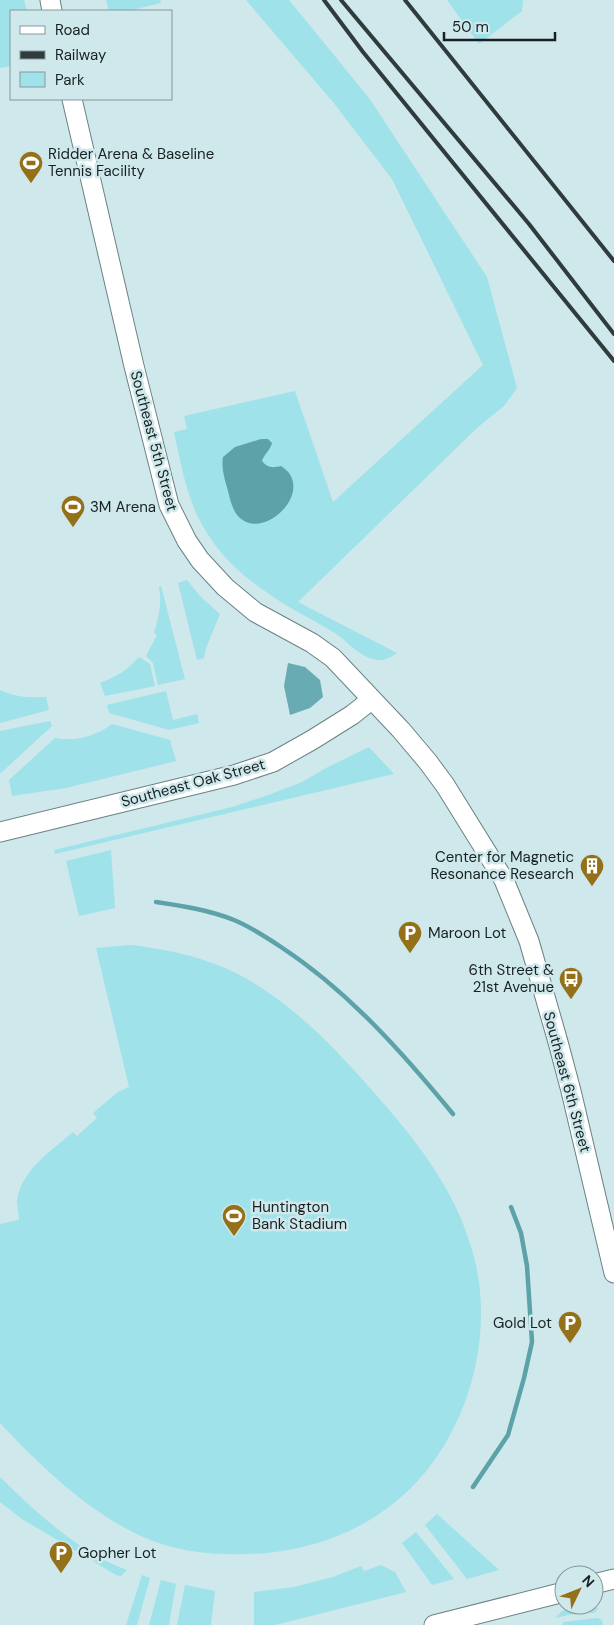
<svg xmlns="http://www.w3.org/2000/svg" width="614" height="1625" viewBox="0 0 614 1625" font-family="'DM Sans',sans-serif">
<style>
.green{fill:#9fe2ea}
.forest{fill:#68abb3}
.water{fill:#5da1a9}
.lines{fill:none;stroke-linecap:round;stroke-linejoin:round}
.stream{stroke:#5da1a9;stroke-width:4.5}
.tertiary-casing{stroke:#6b8285;stroke-width:21}
.tertiary{stroke:#fff;stroke-width:19}
.rail{stroke:#2f3b3c;stroke-width:4}
.labels{text-anchor:middle;stroke-width:5;stroke-linejoin:round;paint-order:stroke}
.poi-label{font-size:15px;fill:#182122;stroke:#cee8eb;text-anchor:start}
.street-label{font-size:15px;fill:#182122;stroke:#cee8eb}
</style>
<rect width="100%" height="100%" fill="#cee8eb"/>
<path class="green" d="M0,0H24L27,11H11V66L0,68Z
M106,0H160L161,3L128,11H109Z
M246,0H289L369,98L487,277L517,388L504,406L478,427L298,602L397,653C389,658 382,662 372,659C357,654 347,641 335,633C314,620 292,610 272,596C249,581 226,562 211,539C188,507 182,469 174,432L187,429L184,416L295,391L333,502L483,365L392,179L333,102Z
M447,0H523L522,11L479,44Z
M187,580L201,597L220,614L206,648L204,658L197,660L178,583Z
M161,586L185,679L158,685L153,663L146,656L157,635L154,633C159,617 162,603 159,587Z
M139,657L150,664L155,686L105,696L100,683C116,677 128,670 139,657Z
M0,690C15,697 29,698 46,697L49,710L0,723Z
M166,691L173,720L197,714L199,723L169,730L109,713L107,705Z
M50,721L52,726L2,772L0,773V731Z
M112,724L170,740L176,761L66,788L12,796L9,780L55,738C75,742 96,736 112,724Z
M369,747L394,774L55,854L54,850L232,807L271,794L302,782L326,768Z
M111,850L115,908L79,916L66,861Z
M131,945C163,949 195,955 225,968C280,992 330,1042 369,1087C412,1135 454,1186 472,1250C486,1296 483,1348 468,1393C437,1487 364,1543 267,1553C236,1555 206,1555 176,1548C108,1532 46,1472 0,1423V1224L19,1220C19,1214 17,1206 17,1200C21,1171 52,1150 73,1132L77,1136L97,1118L93,1113L118,1092L129,1087L96,948Z
M0,1477C37,1513 78,1552 127,1570L121,1576L116,1575L22,1519L0,1502Z
M437,1514L499,1570L467,1579L425,1525Z
M416,1532L454,1579L432,1585L402,1543Z
M381,1565L395,1572L406,1592L275,1625H254V1592L294,1587L333,1577L361,1566L364,1571Z
M142,1575L150,1578L137,1625H126Z
M161,1580L176,1584L169,1625H149Z
M185,1585L215,1591L211,1625H177Z
M583,1605H594L598,1609L594,1613L582,1612L555,1618L562,1611Z
M597,1618L602,1620L603,1625H562L563,1622Z"/>
<path class="forest" d="M288,663L305,667L320,680L323,697L310,708L290,715L284,686Z"/>
<path class="water" d="M261,439H268L272,443C270,451 264,454 262,461C268,468 272,468 281,466C318,489 263,544 238,516C232,509 230,499 228,491C225,480 221,468 223,457L235,447Z"/>
<g class="lines">
<path class="stream" d="M156,902C183,906 209,910 234,920C251,927 266,937 281,947C348,991 402,1052 453,1114
M473,1487L508,1435L524,1378L532,1342L527,1266L521,1233L511,1207"/>
<defs>
<path id="tertiary" d="M50,0L52,11
M72,99L134,366L169,505L187,541L200,560L225,587L255,612L312,643L333,658L401,730L428,762L445,785L504,880L529,941L558,1042L571,1091L614,1273
M0,832L234,775L273,762L312,740L352,715L371,700
M594,1584L614,1579
M434,1625L564,1592"/>
</defs>
<use href="#tertiary" class="tertiary-casing"/>
<use href="#tertiary" class="tertiary"/>
<path class="rail" d="M324,0L363,52L614,361
M341,0L529,224L614,334
M405,0L614,261"/>
</g>
<defs>
<symbol id="stadium-pin" viewBox="-11 -11 22 30"><path d="M0 17L-7.5 6A9.5 9.5 0 1 1 7.5 6Z" fill="#947119" stroke="#cee8eb"/><path d="M0-5a6.5 5 0 1 0 0 10a6.5 5 0 1 0 0-10ZM-3.5-1.8h7v3.6h-7Z" fill="#fff"/></symbol>
<symbol id="building-pin" viewBox="-11 -11 22 30"><path d="M0 17L-7.5 6A9.5 9.5 0 1 1 7.5 6Z" fill="#947119" stroke="#cee8eb"/><path d="M-4-6H4V6H1V3H-1V6H-4ZM-2.5-4.3h1.7v1.8h-1.7ZM.8-4.3h1.7v1.8H.8ZM-2.5-1h1.7V.8h-1.7ZM.8-1h1.7V.8H.8Z" fill="#fff"/></symbol>
<symbol id="parking-pin" viewBox="-11 -11 22 30"><path d="M0 17L-7.5 6A9.5 9.5 0 1 1 7.5 6Z" fill="#947119" stroke="#cee8eb"/><path d="M-3.5-5.5H1a3.5 3.5 0 0 1 0 7H-1V5.5H-3.5ZM-1-3.4V-.6H.8a1.4 1.4 0 0 0 0-2.8Z" fill="#fff"/></symbol>
<symbol id="bus-pin" viewBox="-11 -11 22 30"><path d="M0 17L-7.5 6A9.5 9.5 0 1 1 7.5 6Z" fill="#947119" stroke="#cee8eb"/><path d="M-5-6H5V4H4V6H2V4H-2V6H-4V4H-5ZM-3.5-4V0h7V-4ZM-3.5 1.2v1.5H-2V1.2ZM2 1.2v1.5H3.5V1.2Z" fill="#fff"/></symbol>
</defs>
<g fill-rule="evenodd">
<use href="#stadium-pin" x="17" y="149" width="28" height="38"/>
<use href="#stadium-pin" x="59" y="493" width="28" height="38"/>
<use href="#building-pin" x="578" y="852" width="28" height="38"/>
<use href="#parking-pin" x="396" y="919" width="28" height="38"/>
<use href="#bus-pin" x="557" y="965" width="28" height="38"/>
<use href="#stadium-pin" x="220" y="1202" width="28" height="38"/>
<use href="#parking-pin" x="556" y="1309" width="28" height="38"/>
<use href="#parking-pin" x="47" y="1539" width="28" height="38"/>
</g>
<g class="labels">
<g class="poi-label">
<text x="48" y="159">Ridder Arena &amp; Baseline<tspan x="48" dy="17">Tennis Facility</tspan></text>
<text x="90" y="512">3M Arena</text>
<text x="574" y="862" text-anchor="end">Center for Magnetic<tspan x="574" dy="17">Resonance Research</tspan></text>
<text x="428" y="938">Maroon Lot</text>
<text x="554" y="975" text-anchor="end">6th Street &amp;<tspan x="554" dy="17">21st Avenue</tspan></text>
<text x="252" y="1212">Huntington<tspan x="252" dy="17">Bank Stadium</tspan></text>
<text x="552" y="1328" text-anchor="end">Gold Lot</text>
<text x="78" y="1558">Gopher Lot</text>
</g>
<g class="street-label">
<text transform="translate(154 441) rotate(75)" y="5">Southeast 5th Street</text>
<text transform="translate(193 783) rotate(-15)" y="5">Southeast Oak Street</text>
<text transform="translate(567 1082) rotate(75)" y="5">Southeast 6th Street</text>
</g>
</g>
<rect x="10" y="10" width="162" height="90" fill="#cee8eb" stroke="#85989b"/>
<rect x="20" y="26" width="25" height="8" fill="#ffffff" stroke="#85989b"/>
<text x="55" y="35" font-size="15" fill="#182122">Road</text>
<rect x="20" y="51" width="25" height="8" fill="#2f3b3c" stroke="#85989b"/>
<text x="55" y="60" font-size="15" fill="#182122">Railway</text>
<rect x="20" y="72" width="25" height="15" fill="#9fe2ea" stroke="#85989b"/>
<text x="55" y="85" font-size="15" fill="#182122">Park</text>
<g transform="translate(579 1590) rotate(47)"><circle r="24" fill="#cee8eb" stroke="#85989b"/>
<path d="M0-4L9 19L0 12L-9 19Z" fill="#947119"/>
<text y="-8" font-size="14" font-weight="bold" text-anchor="middle" fill="#182122">N</text>
</g>
<path d="M444 32v8h111v-8" fill="none" stroke="#182122" stroke-width="2.5"/>
<text x="452" y="32" font-size="15" fill="#182122" stroke="#cee8eb" stroke-width="4" paint-order="stroke">50 m</text>
</svg>
